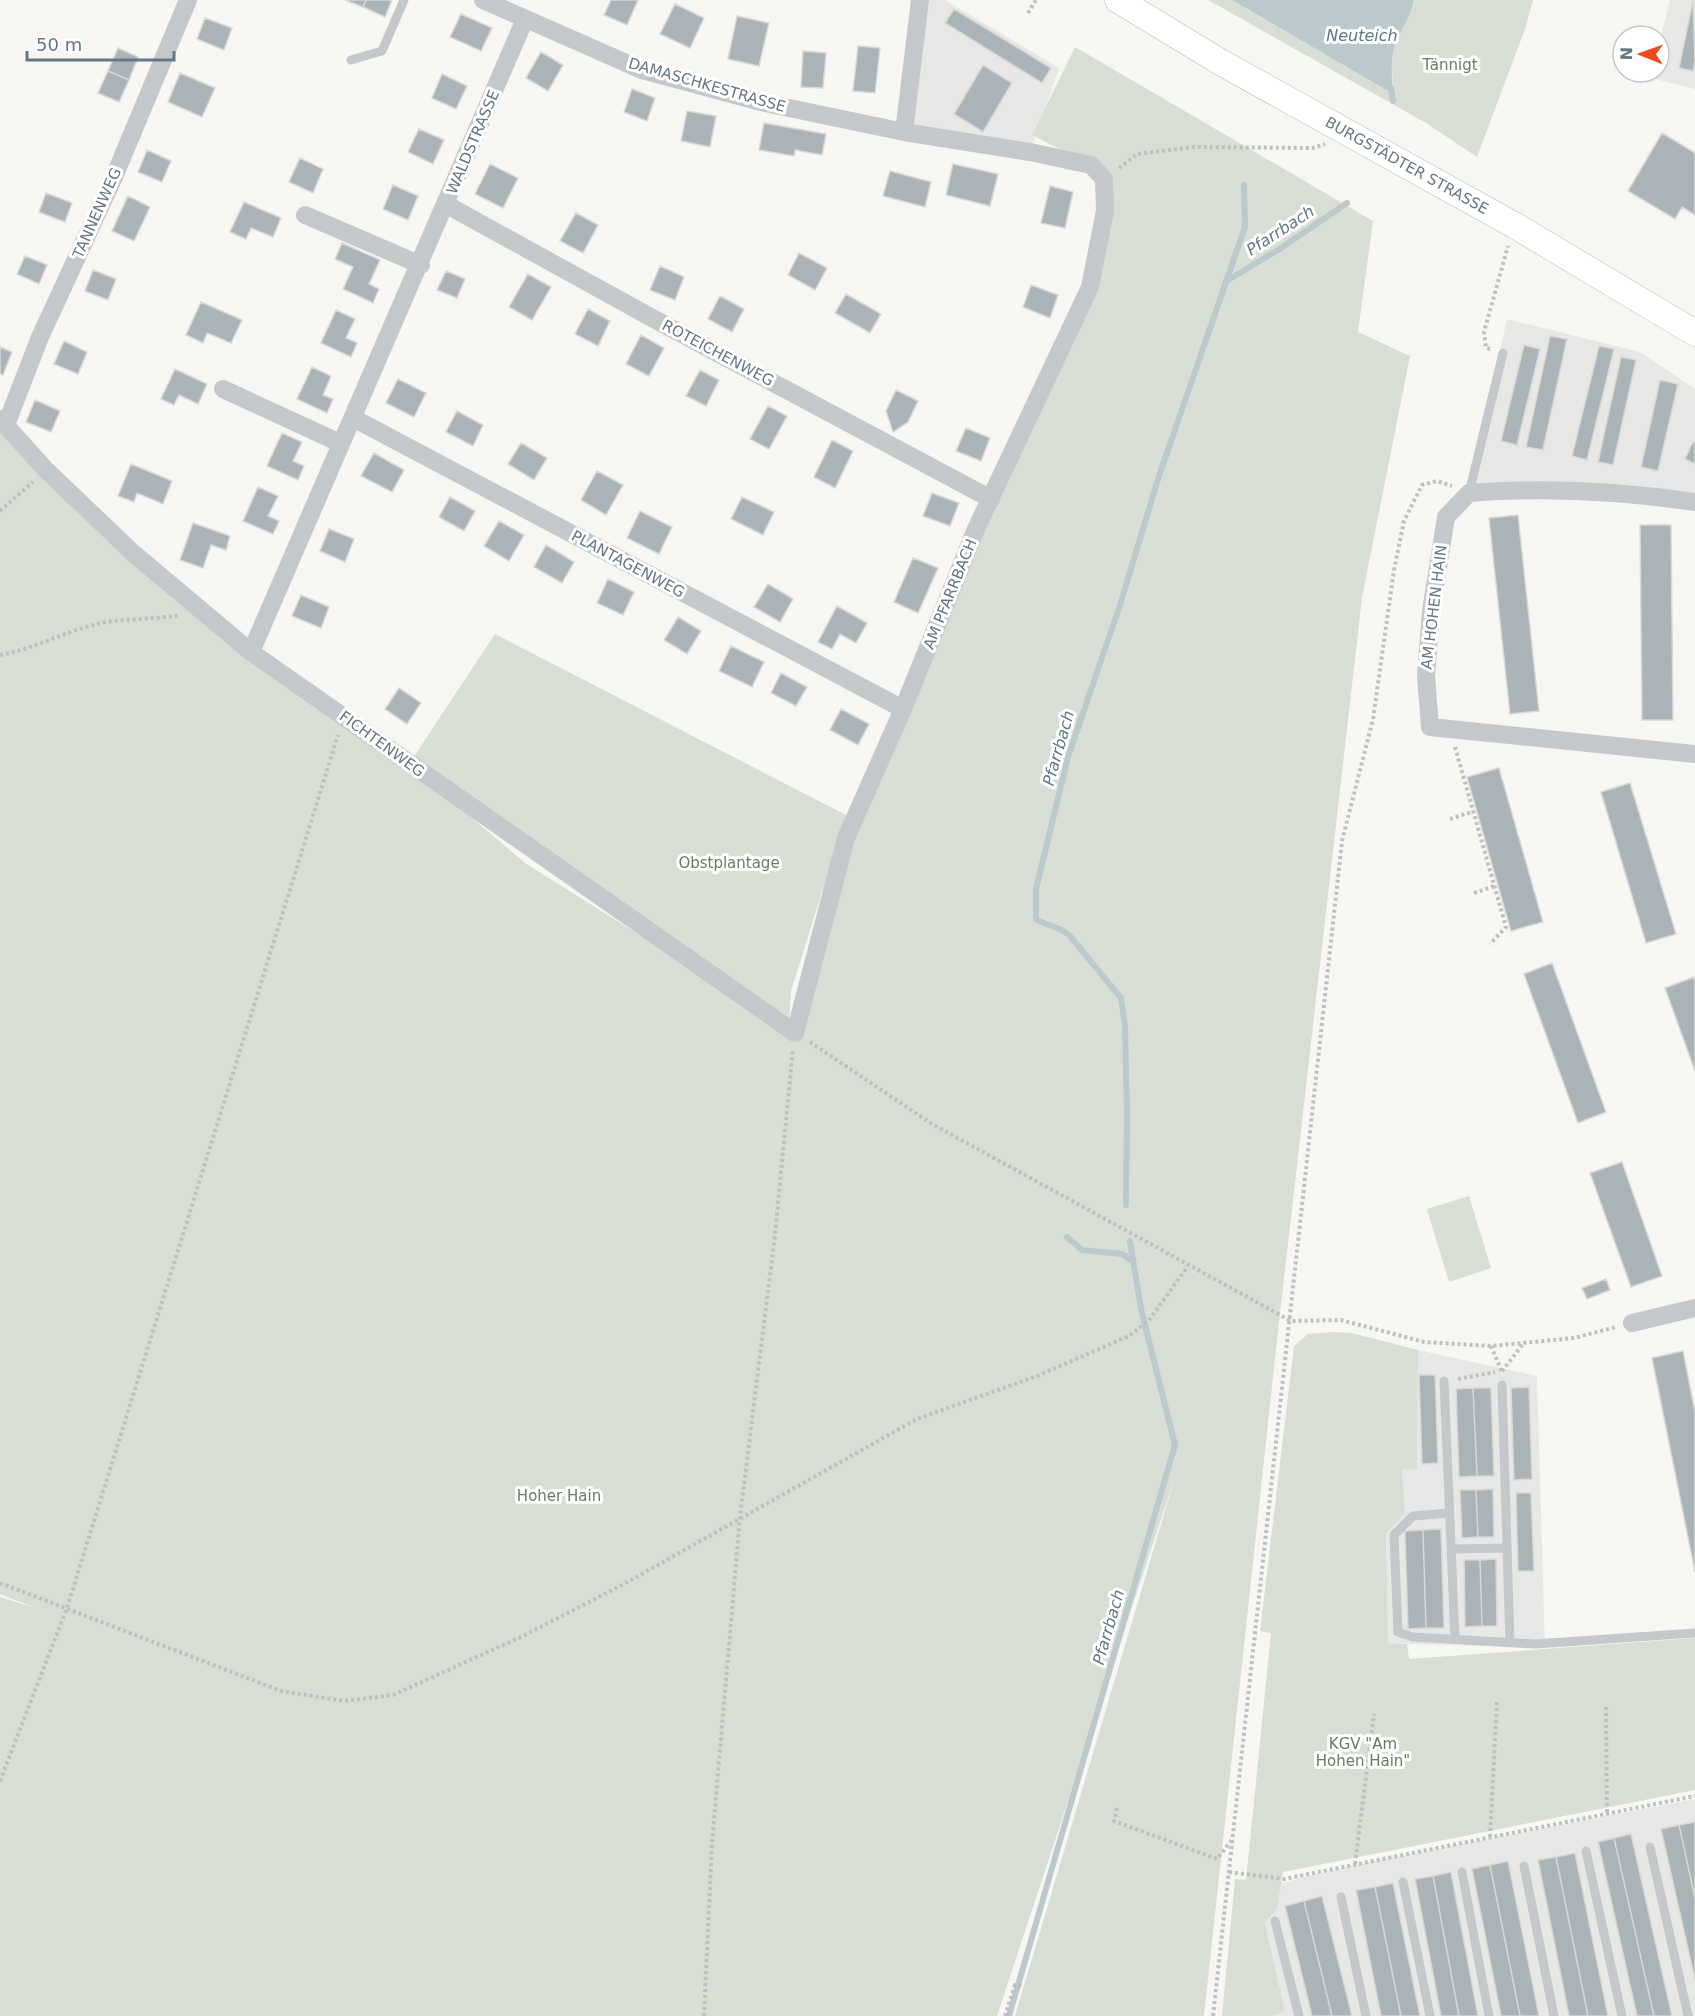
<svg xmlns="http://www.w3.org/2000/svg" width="1695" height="2016" viewBox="0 0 1695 2016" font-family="'DejaVu Sans',sans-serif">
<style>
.built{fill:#e7e8e6}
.green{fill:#d8ded4}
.water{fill:#bbc8cc}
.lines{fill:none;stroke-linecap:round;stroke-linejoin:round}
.stream{stroke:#bbc8cc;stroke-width:6}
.building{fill:#aab3b8;stroke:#d8d8d5;stroke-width:1.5}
.secondary-casing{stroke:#b4babe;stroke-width:27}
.path{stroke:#bdc0c2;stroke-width:4;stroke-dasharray:3 3;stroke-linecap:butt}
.service{stroke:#c4c8cb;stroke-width:9}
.minor{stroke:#c4c8cb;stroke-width:18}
.secondary{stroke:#fff;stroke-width:26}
.labels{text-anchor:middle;stroke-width:6;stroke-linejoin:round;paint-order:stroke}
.park-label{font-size:15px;fill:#697c63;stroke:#fff}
.street-label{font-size:15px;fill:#647785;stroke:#fff}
.water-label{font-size:16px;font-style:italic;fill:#5f7982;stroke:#fff}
</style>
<rect width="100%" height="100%" fill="#f7f6f3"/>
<path class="built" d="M920,0H945L1059,68L1030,152L904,132Z
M1670,0H1695V89L1651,78L1652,72H1659V45Z
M1507,319L1640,352L1695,389V503L1469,493Z
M1418,1350L1537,1376L1545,1648L1388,1643L1386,1534L1405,1513L1402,1469L1417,1468Z
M1695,1799V2016H1269L1285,2012L1265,1921L1277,1909L1281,1883L1354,1865Z"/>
<path class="green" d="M1208,0H1232L1393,94C1393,77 1390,62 1395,45C1401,29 1411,17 1414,0H1533L1525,29L1477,157L1426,123Z
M1075,47L1373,221L1358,332L1410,356L1362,598L1278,1331L1204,2016H1015L1175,1477L997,2016H0V1597L35,1608L0,1594V420L133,553L405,761L525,863L794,1032L846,838L1090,287L1105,211L1091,165L1032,135Z
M495,634L846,815L791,991L789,1022L413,758Z
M1469,1196L1491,1268L1449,1282L1427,1209Z
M1334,1332L1351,1333L1418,1350L1417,1469L1402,1470L1405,1513L1386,1534L1388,1643L1407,1644L1409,1659L1695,1638V1790L1283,1872L1277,1909L1265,1922L1285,2012L1269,2016H1222L1235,1879L1246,1880L1271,1633L1260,1631L1294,1346L1308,1334Z"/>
<path class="water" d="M1232,0H1414C1411,17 1401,29 1395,45C1390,62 1392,78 1393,94Z"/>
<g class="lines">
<path class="stream" d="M1391,88L1393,101
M1228,280L1278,250L1347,203
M1126,1205L1127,1114L1125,1026L1121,998L1069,935C1058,926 1047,926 1036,919V889L1068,757L1120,605L1159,476L1245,227L1244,185
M1067,1237L1082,1250L1122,1254L1132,1261
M1009,2016L1175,1445L1141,1309L1130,1241"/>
</g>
<path class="building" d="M345,0H366L363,7Z
M366,0H392L385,17L363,7Z
M611,0H638L627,25L604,15Z
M1693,0L1695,61L1693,71L1679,68Z
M675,4L704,18L690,48L660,34Z
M954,9L1051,68L1042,83L945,23Z
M461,14L492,28L481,51L450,37Z
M737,16L769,23L759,66L728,59Z
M205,18L232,28L224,50L197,39Z
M858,46L880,48L875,93L853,91Z
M118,48L138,57L129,80L108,71Z
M803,51L826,53L823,88L801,87Z
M541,52L563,65L548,91L526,78Z
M983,65L1012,83L983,132L954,114Z
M108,71L129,80L119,102L98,93Z
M180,73L215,88L202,117L168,102Z
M442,74L467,86L456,109L432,98Z
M632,89L655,98L647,121L624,112Z
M687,111L716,116L710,147L681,141Z
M764,123L826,134L822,155L795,150L794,156L759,150Z
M419,129L444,140L433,164L408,152Z
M1662,133L1695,153V215L1682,207L1675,219L1628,191Z
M147,150L171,161L162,182L138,172Z
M300,158L323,169L313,193L289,182Z
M490,164L518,178L503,208L475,194Z
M953,164L998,174L990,206L946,195Z
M890,171L931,182L925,207L883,196Z
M393,185L418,196L408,220L383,209Z
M1050,186L1073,192L1065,228L1041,223Z
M46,193L72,203L65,222L39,212Z
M128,196L150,207L134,241L112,231Z
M244,202L281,218L273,237L251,228L246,239L230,232Z
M576,213L598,225L583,253L560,241Z
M342,243L380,260L369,284L379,289L373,303L343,289L353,267L335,259Z
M799,253L827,268L815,290L788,275Z
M25,256L47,265L39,284L17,274Z
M660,266L684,277L675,300L650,290Z
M93,270L116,279L108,300L85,291Z
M446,271L465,279L457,298L437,290Z
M528,274L551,287L532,320L509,307Z
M1031,285L1058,295L1050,318L1023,307Z
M846,294L881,314L870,333L835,313Z
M720,296L744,309L732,332L708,319Z
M201,302L242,320L231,343L207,333L203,343L186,335Z
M588,309L610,321L598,346L575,334Z
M336,310L355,319L346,338L357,343L351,357L321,343Z
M641,335L664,348L649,376L626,364Z
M1550,336L1567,339L1543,450L1526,447Z
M64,341L87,352L78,374L54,364Z
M1524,345L1540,349L1517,445L1501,441Z
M1599,346L1614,349L1587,460L1572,456Z
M0,347L12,352L3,375L0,374Z
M1621,357L1636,360L1613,465L1598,462Z
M312,367L331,376L323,395L333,399L327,413L297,399Z
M175,369L207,384L198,404L179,395L174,405L161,399Z
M700,370L719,380L706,406L686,396Z
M398,379L426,393L414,417L386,403Z
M1660,380L1678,384L1658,471L1641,467Z
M896,390L918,401L908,422L893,432L886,411Z
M35,400L60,411L51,432L26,422Z
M768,406L787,416L769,449L750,439Z
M457,411L483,425L473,446L446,432Z
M966,428L990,438L981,461L956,451Z
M282,433L302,442L293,461L304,466L298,480L267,466Z
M832,440L853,451L835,488L814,477Z
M1693,442L1695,443V464L1685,459Z
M521,443L547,458L534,480L508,464Z
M374,453L404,470L392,492L361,476Z
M131,464L172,481L163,504L137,493L134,502L118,496Z
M597,471L623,485L606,515L581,500Z
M258,487L278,496L268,516L279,521L273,534L243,521Z
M932,493L959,503L950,526L923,516Z
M450,497L475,511L464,531L439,517Z
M742,497L774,512L763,535L731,519Z
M640,511L672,527L659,554L627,538Z
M1518,515L1539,711L1510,714L1489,518Z
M499,521L524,535L509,561L484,546Z
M193,523L230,536L226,550L211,545L203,568L180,560Z
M1640,525H1671L1673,720H1642Z
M329,529L354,539L345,562L320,551Z
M546,545L574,562L562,583L534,567Z
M913,558L938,568L918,613L894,602Z
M608,579L634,592L623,615L597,603Z
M768,584L793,599L780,622L754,607Z
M301,595L329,607L321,628L292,616Z
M837,606L867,623L856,643L840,634L832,649L818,642Z
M678,617L701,631L687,654L664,640Z
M731,646L764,662L752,687L719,671Z
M781,673L807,687L796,706L771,693Z
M399,688L421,703L407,724L385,709Z
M841,709L869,724L858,745L830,730Z
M1499,768L1543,922L1511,931L1467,777Z
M1630,783L1676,934L1646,943L1601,792Z
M1552,963L1606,1112L1578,1123L1524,974Z
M1694,977L1695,981V1071L1665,988Z
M1622,1162L1662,1276L1631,1287L1590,1173Z
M1606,1279L1610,1290L1587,1299L1582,1288Z
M1683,1351L1695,1412V1572L1652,1358Z
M1419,1375H1435L1438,1463L1422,1464Z
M1529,1387L1532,1479L1514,1480L1511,1388Z
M1473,1388L1477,1476L1459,1477L1456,1389Z
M1473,1388H1491L1494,1476H1477Z
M1493,1489L1494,1537H1478L1476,1490Z
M1460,1490H1476L1478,1537L1462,1538Z
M1516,1493H1531L1534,1571H1518Z
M1441,1529L1444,1628H1426L1423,1530Z
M1423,1530L1426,1628L1408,1629L1405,1531Z
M1496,1559L1497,1626H1482L1480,1560Z
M1464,1560H1480L1482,1626L1465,1627Z
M1695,1822V1898L1679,1825Z
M1679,1825L1695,1898V1980L1661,1829Z
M1631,1834L1672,2016H1654L1614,1838Z
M1614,1838L1654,2016H1637L1598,1842Z
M1575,1853L1608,2016H1588L1556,1857Z
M1556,1857L1588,2016H1569L1538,1860Z
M1508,1861L1539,2016H1520L1490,1865Z
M1490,1865L1520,2016H1501L1472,1869Z
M1451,1872L1478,2016H1459L1433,1876Z
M1433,1876L1459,2016H1441L1415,1879Z
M1393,1883L1420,2016H1401L1375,1887Z
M1375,1887L1401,2016H1381L1356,1890Z
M1322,1896L1352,2016H1332L1304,1901Z
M1304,1901L1332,2016H1312L1285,1906Z"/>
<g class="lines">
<defs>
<g id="secondary">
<path id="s1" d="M1118,0L1222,63L1514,225L1695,333"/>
</g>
</defs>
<use href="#secondary" class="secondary-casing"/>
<path class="path" d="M1028,13L1036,0
M1119,168L1137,154L1193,147L1313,148L1325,144
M1490,349L1486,348L1484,332L1508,246
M0,511L33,482
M0,655C34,649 64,632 97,624C120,618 154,620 180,615
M1455,747L1506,927L1490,944
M1450,819L1472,812
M1474,893L1494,886
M810,1042L932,1124L1291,1321L1341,1320L1424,1342L1491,1346L1574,1338L1616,1327
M1491,1346L1502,1372
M1502,1371L1523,1344
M1458,1379L1495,1372
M0,1583L281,1691L344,1701L393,1695L521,1637L624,1584L917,1419L1037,1376L1129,1336L1150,1319L1188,1266
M1606,1707L1607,1814
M0,1781L67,1608L338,735
M1117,1808L1114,1821L1217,1859L1232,1840
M1490,1837L1497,1702
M1355,1864L1374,1714
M1229,1872L1284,1879L1695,1796
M704,2016L712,1843L740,1517L775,1235L793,1049
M1005,2016L1015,1985L1024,1986
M1213,2016L1342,841L1373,719L1394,570L1404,521L1422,485L1437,481L1452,486"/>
<path class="service" d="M351,60L382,51L404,0
M1469,493L1503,353
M1444,1381L1455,1639
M1502,1385L1510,1642
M1449,1513L1413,1516L1394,1535L1398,1632L1413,1637L1535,1644L1695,1633
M1451,1549L1507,1548
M1650,1847L1688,2016
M1586,1851L1622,2016
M1524,1866L1554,2016
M1462,1872L1489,2016
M1403,1882L1430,2016
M1341,1897L1366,2016
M1275,1921L1299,2016"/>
<path class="minor" d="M904,132L920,0
M447,205L665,325L991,499
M305,215L421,265
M223,389L340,443
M353,418L903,709
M0,419L46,470L133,553L251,652L795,1033L846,838L903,709L976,529L1090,287L1105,211L1104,179L1091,165L1030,152L904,132L761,102L642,70L483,0
M6,425L40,337L114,177L188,0
M1695,502C1620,491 1545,487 1469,493L1446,517L1431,611L1426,676L1430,727L1695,754
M251,652L525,19
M1632,1323L1695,1308"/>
<use href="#secondary" class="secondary"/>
</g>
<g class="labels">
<g class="park-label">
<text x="1450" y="70">Tännigt</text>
<text x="729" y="868">Obstplantage</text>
<text x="559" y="1501">Hoher Hain</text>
<text x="1363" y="1749">KGV "Am<tspan x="1363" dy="17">Hohen Hain"</tspan></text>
</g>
<g class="street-label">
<text transform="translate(707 85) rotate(16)" y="5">DAMASCHKESTRASSE</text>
<text transform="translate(473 142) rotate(-67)" y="5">WALDSTRASSE</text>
<text dy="5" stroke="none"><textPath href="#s1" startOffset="333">BURGSTÄDTER STRASSE</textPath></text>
<text transform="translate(97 213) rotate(-66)" y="5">TANNENWEG</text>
<text transform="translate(718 353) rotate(28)" y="5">ROTEICHENWEG</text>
<text transform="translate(628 564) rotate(28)" y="5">PLANTAGENWEG</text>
<text transform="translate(950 594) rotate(-68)" y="5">AM PFARRBACH</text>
<text transform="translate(1434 607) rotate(-83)" y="5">AM HOHEN HAIN</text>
<text transform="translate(382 744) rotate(36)" y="5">FICHTENWEG</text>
</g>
<g class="water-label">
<text x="1362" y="41">Neuteich</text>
<text transform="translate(1280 230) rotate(-33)" y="6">Pfarrbach</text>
<text transform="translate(1058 748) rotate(-74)" y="6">Pfarrbach</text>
<text transform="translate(1108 1627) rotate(-74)" y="6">Pfarrbach</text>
</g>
</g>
<g transform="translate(1641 54) rotate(271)"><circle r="28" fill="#ffffff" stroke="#c1c9ce" stroke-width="1.5"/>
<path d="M0-4.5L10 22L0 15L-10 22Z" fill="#eb4a1e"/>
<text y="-9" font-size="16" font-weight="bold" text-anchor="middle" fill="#647785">N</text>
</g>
<path d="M27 51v9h147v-9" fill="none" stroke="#647785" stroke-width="3"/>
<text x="36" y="51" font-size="18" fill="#647785" stroke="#ffffff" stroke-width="4.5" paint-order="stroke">50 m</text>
</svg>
